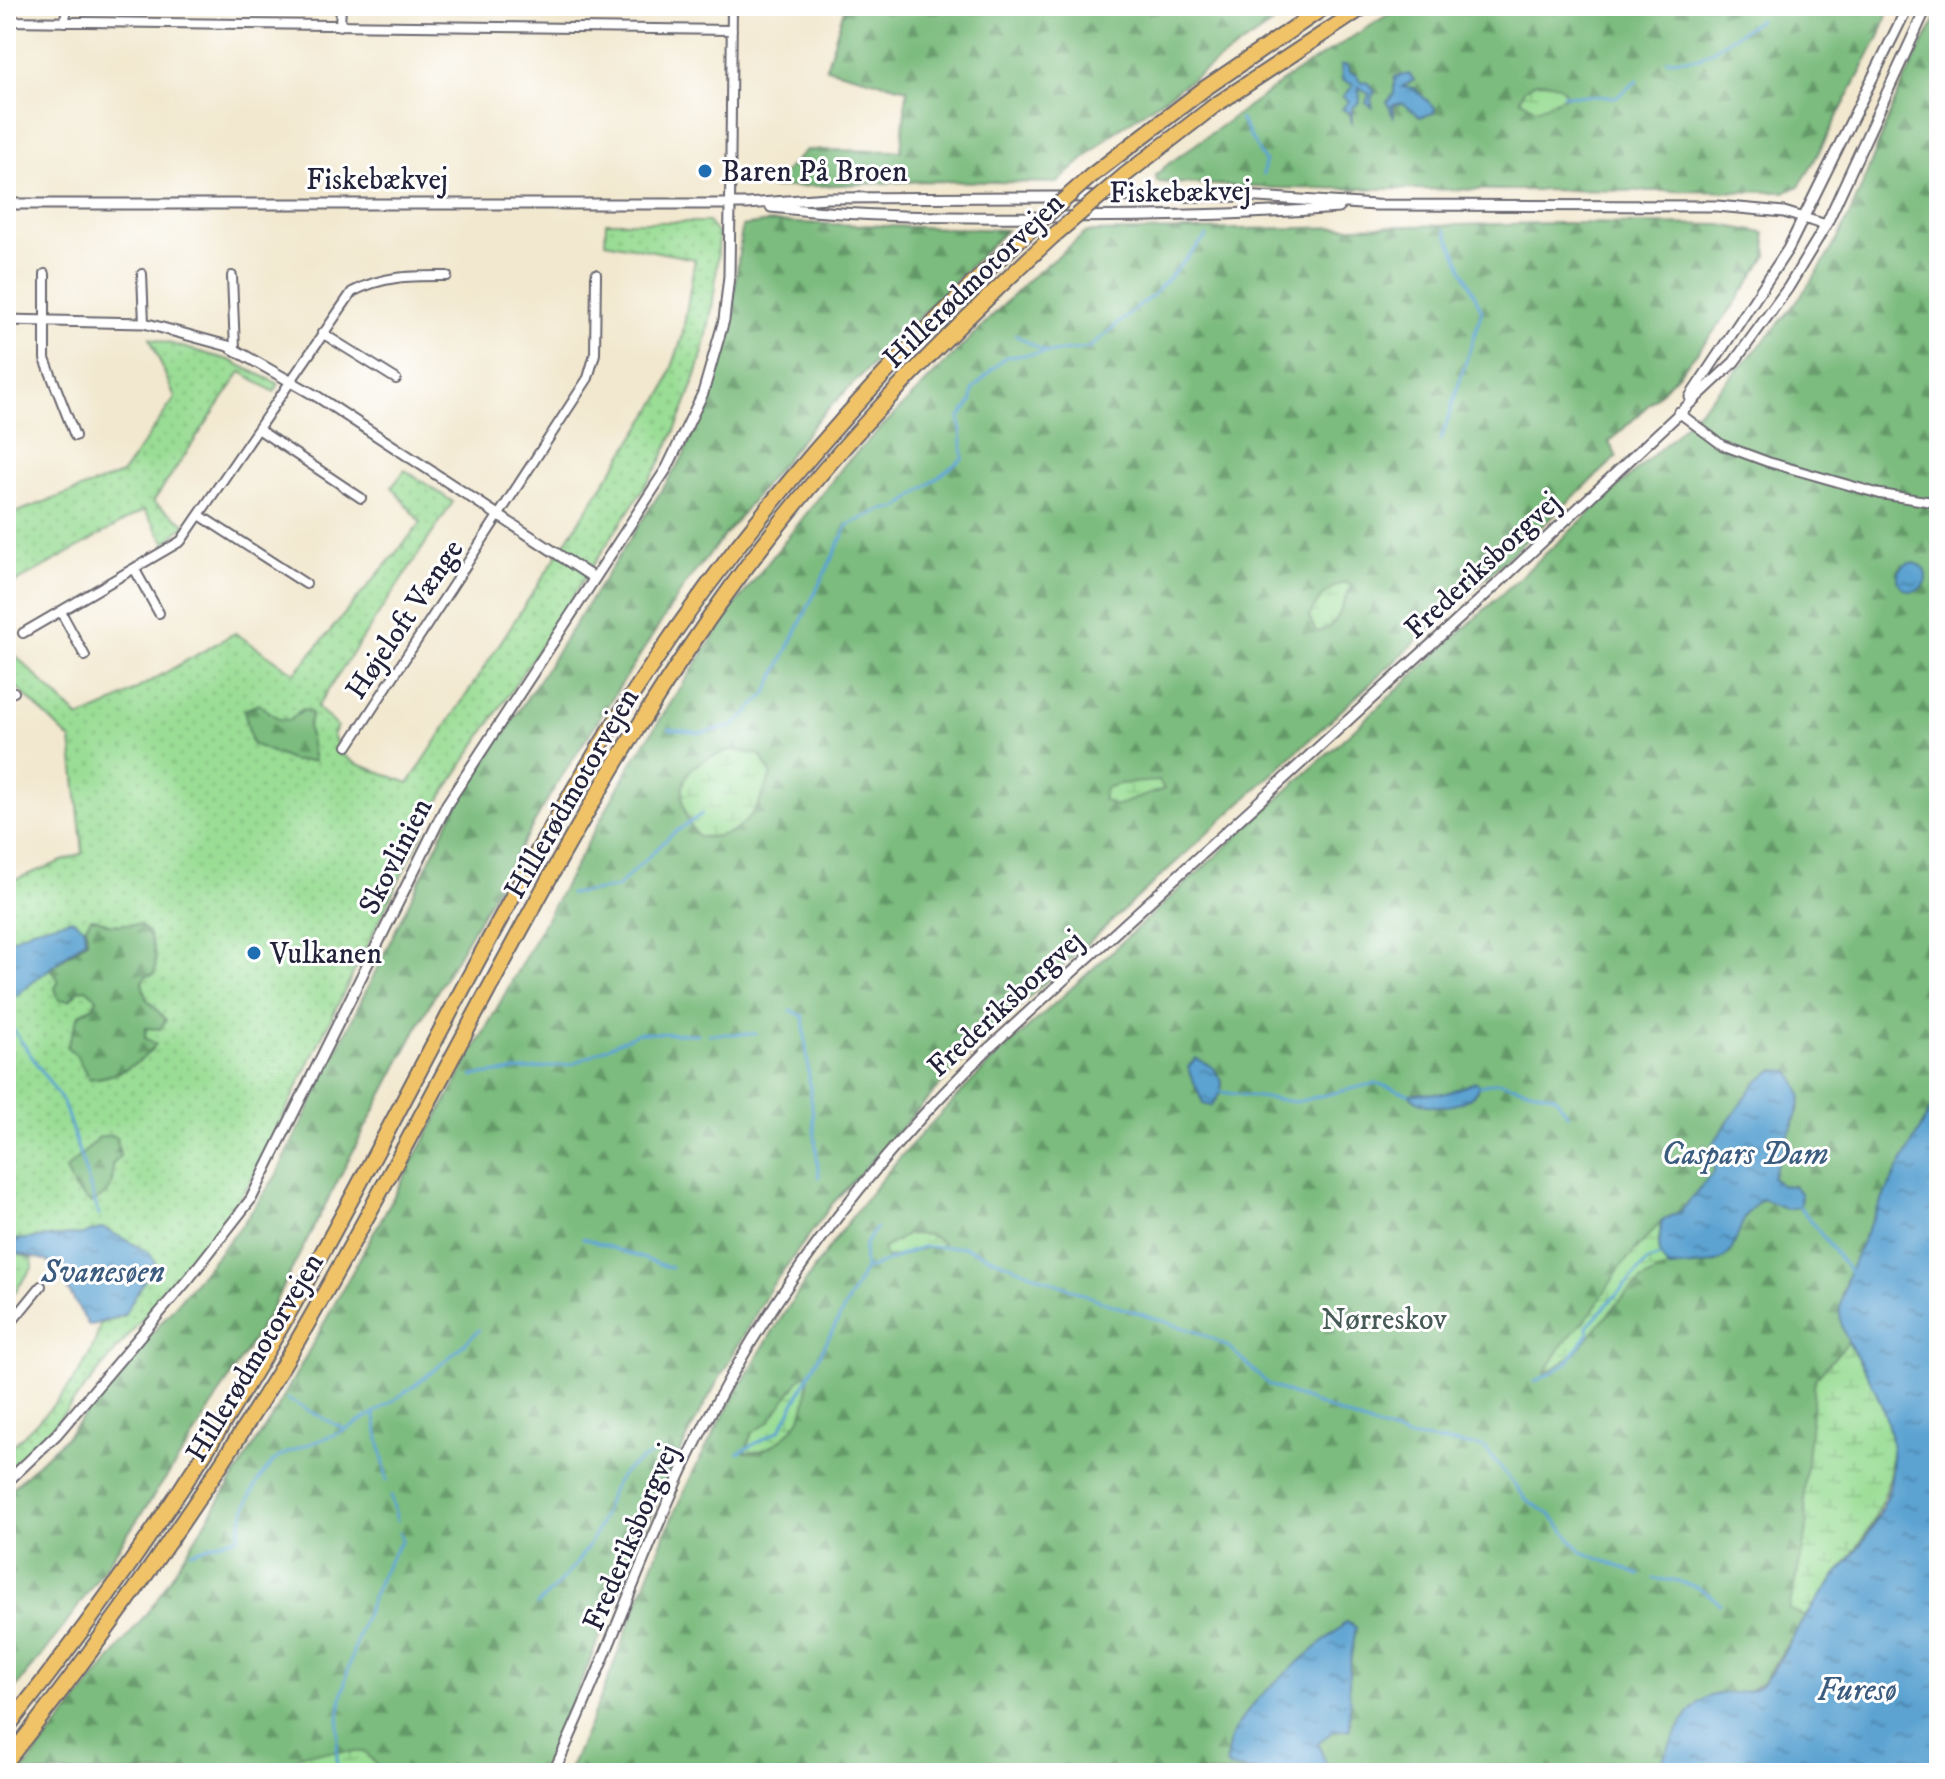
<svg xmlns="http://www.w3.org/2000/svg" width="1945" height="1779" viewBox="0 0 1945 1779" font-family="'IM FELL DW Pica',serif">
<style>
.green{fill:url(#green-dots);stroke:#5e8068;stroke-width:2}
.forest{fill:url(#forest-firs);stroke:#4e6f5c;stroke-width:2}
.wetland{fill:url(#wetland-marsh);stroke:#5e8068;stroke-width:2}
.water{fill:url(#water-ripples);stroke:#3f6286;stroke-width:2}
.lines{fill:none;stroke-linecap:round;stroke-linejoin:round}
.stream{stroke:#5ca3d2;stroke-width:3}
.minor-casing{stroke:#6b676f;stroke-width:12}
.tertiary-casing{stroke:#6b676f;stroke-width:13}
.motorway-casing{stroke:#6b676f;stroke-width:18}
.minor{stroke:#fff;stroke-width:8}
.tertiary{stroke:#fff;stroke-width:9}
.motorway{stroke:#f1c369;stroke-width:14}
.motorway-bridge-casing{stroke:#6b676f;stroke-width:18;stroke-linecap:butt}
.motorway-bridge{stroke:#f1c369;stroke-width:14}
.poi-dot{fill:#1f6fb2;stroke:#fff;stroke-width:3}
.labels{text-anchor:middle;stroke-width:6;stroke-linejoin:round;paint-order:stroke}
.poi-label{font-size:30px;fill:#22223b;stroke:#fff;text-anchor:start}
.street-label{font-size:30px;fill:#22223b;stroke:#fff}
.park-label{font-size:30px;fill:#465a56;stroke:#fff}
.water-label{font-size:32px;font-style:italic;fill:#3c5c7f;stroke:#fff}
</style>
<defs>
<pattern id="green-dots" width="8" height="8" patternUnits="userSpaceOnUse" patternTransform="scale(2)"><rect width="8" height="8" fill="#9add95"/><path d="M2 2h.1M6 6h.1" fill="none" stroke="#84bd81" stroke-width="1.8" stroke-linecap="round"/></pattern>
<pattern id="forest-firs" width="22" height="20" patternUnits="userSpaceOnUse" patternTransform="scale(2)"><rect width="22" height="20" fill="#7bbc7e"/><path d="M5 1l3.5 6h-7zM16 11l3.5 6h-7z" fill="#649868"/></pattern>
<pattern id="wetland-marsh" width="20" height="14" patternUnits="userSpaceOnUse" patternTransform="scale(2)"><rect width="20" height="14" fill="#9add95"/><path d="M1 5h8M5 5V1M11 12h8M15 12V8" fill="none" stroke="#84bd81"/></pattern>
<pattern id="water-ripples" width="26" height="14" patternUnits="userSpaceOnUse" patternTransform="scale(2)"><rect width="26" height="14" fill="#5ca3d2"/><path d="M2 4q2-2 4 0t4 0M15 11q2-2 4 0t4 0" fill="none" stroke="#4c84ac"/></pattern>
</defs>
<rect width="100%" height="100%" fill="#fff"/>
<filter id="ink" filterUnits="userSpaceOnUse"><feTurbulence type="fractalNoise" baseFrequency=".0125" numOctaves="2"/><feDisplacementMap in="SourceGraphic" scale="16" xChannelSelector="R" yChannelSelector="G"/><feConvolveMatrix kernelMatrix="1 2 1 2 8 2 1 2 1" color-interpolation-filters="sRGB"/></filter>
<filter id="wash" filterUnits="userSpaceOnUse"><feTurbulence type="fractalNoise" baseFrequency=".006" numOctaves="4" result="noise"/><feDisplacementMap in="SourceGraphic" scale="32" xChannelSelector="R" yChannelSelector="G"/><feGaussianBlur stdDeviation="1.8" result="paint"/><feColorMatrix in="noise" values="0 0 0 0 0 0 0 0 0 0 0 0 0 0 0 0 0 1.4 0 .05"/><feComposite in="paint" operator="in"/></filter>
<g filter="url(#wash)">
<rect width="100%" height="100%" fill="#f2e8cf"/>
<path class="green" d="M606,222H708L719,235C715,324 699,386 658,466L435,807L251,1181L227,1217L49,1431L6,1472V1452C42,1418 90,1375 100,1324L125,1315L102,1228L85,1234L14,1240L17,1253L32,1259L33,1267L15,1292L6,1285V883L83,853L71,740L6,677V627L12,652L79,718L105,707L235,633L295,673L421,523L392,487L405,470L453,502L317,707L337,726L333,736L343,755L355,763L409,783L664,391L682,338L695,259L605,242Z
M150,338L229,360L279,384L274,392L241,372L153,502L186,524L166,543L144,510L6,588V516L122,474L175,398Z"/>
<path class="forest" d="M845,6H1298L1112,134L1057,183L927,181L769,188L806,150L901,151L907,89L826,68Z
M1402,6H1890L1880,35L1810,169L1799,186L1786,192L1275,188L1157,182L1156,175L1167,165L1293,74Z
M1939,13V1094L1864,1237L1841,1294L1874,1387L1876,1520L1805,1617L1763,1682L1745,1693L1717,1694L1693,1708L1656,1773H567C615,1675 645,1569 694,1471C749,1363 817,1255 896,1162C926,1127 960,1094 992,1061L1673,437C1729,378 1789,322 1830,252C1860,202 1875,147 1898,95C1910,67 1925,40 1939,13Z
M770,222L1006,230L817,420L687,582L555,787L428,1007L268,1315L187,1447L66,1624L6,1700V1494L67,1436L242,1225L276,1176L452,814L683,457L719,369L732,316L742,226Z
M1561,223L1721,225L1764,233L1768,254C1720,331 1676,381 1609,442L1617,457L976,1046L833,1203L771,1287L696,1420L658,1498L543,1773H21L156,1601L278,1407L630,766L731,610L846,463L1027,281L1087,232Z
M259,704L279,719L290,720L302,709L312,713L308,727L314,761H293L252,744L244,710Z
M91,918C100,918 101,921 108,924C118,926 133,922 141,926C153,933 158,962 154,974L146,976L142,982L146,998L166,1020L160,1029L146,1028L145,1038L156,1044C140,1066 115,1077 89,1079L76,1055L67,1047L79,1015L94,1006L97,998L86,989L79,990L70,1000H59L55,988L59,981L51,968L87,941L86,926Z
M112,1135L117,1138L120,1156L112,1165C115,1185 110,1194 91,1203L74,1189L66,1170C76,1156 89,1151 99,1137Z"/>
<path class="wetland" d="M1536,82C1550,82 1561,83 1567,96L1536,109L1520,99L1524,90Z
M1346,582L1351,586C1339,604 1343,627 1316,632L1309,617C1318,599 1327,588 1346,582Z
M732,750L760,755L771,774C759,811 741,840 699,837C691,828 685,815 683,803C678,766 701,760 732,750Z
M1159,781L1164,789L1115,806L1103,799L1105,788L1119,784Z
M1662,1221C1659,1238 1655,1256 1669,1268C1613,1283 1599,1347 1545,1373L1563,1344L1591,1313L1622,1265Z
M907,1234L930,1235L943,1243L938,1247C919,1247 905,1256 886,1258L883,1249Z
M1848,1342C1862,1366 1882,1391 1888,1418C1908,1502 1849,1555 1805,1617L1789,1609L1807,1531L1804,1492L1815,1379Z
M809,1375C807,1387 807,1403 802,1414C792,1434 767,1455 745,1452L752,1433L769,1422L802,1376Z
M337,1752H365L382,1771L273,1773L306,1753Z"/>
<path class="water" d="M1341,65H1347L1349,72L1356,74L1361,82L1366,81L1375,91L1371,99L1373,108L1366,103L1369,94L1359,87L1360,102L1352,108V124L1350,113L1342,109L1349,101L1343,97L1354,85L1342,80Z
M1409,74L1414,80L1402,87L1414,88L1435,108L1434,113L1421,117L1402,103L1393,105L1394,118L1387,102L1394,94V77Z
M1898 577a14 14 0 1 1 28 0a14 14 0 1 1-28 0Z
M72,919L84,927L85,940L6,1004V942L32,929Z
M1196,1058L1212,1067L1222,1081L1221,1092L1211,1106L1203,1104L1188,1067Z
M1773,1070L1790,1071C1793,1078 1800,1087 1801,1094C1803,1107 1777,1160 1772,1177L1780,1185L1794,1186L1801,1194L1800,1207L1787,1209L1763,1199C1734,1216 1741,1251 1721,1260C1706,1267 1685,1266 1669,1268C1655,1256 1659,1238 1662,1221L1681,1211L1714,1171L1712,1145L1754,1085Z
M1476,1082L1480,1086C1468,1109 1424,1114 1409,1094L1446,1093Z
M1939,1094V1773H1656C1669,1750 1682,1711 1706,1698C1724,1688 1747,1699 1763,1683C1780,1664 1791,1637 1806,1616C1830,1580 1874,1537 1887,1496C1901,1452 1886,1407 1864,1369C1854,1352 1841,1334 1840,1314C1837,1270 1916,1139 1939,1094Z
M103,1228L150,1253L155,1263L124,1315L89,1326L55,1267L45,1260L17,1253L14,1240L85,1234Z
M1346,1622L1356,1627L1349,1670L1350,1729L1333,1731L1318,1744L1330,1773H1294L1290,1769L1262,1773L1227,1767C1220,1710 1310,1658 1346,1622Z"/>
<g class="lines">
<path class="stream" d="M1667,60L1700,58L1759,20
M1563,95L1616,97L1637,81
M1240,119L1265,162L1263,174
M1015,335L1047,353
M1441,440L1482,311L1445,230
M669,729L701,733L734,726L766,694L848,525L881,510L898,508L963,458L960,417L972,401L973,389L1005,357L1089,348L1155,293L1207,236
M570,894L616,888L671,835L702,814
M791,1011L803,1016L819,1177
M6,1019L63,1102L99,1215
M709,1034H756
M472,1076L573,1064L638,1033L698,1034
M1480,1086L1498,1082L1555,1096L1568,1115
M1221,1092L1296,1102L1376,1083L1409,1094
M1800,1207L1850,1272
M876,1228L864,1246L865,1270L922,1247H964L1106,1303L1203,1334L1230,1348L1269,1385L1362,1422L1407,1437L1484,1447L1526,1499L1552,1516L1582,1552L1640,1575
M6,1234L10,1238
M583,1238L671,1268
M1535,1382L1566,1364L1588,1334L1587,1326L1648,1261L1660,1257
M287,1399L346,1430
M374,1413L387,1480
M738,1453L780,1430L864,1271
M391,1496L397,1521
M191,1552L239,1536C241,1511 256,1481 272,1463C281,1451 328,1439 345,1430C393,1404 440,1368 479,1330
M1654,1579C1679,1580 1702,1585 1720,1604
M537,1605C560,1583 581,1562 596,1532C616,1491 605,1477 651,1455
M336,1773C338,1747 337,1718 343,1692C351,1651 377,1573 402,1541L400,1533"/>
</g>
</g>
<g filter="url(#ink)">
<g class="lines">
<defs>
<path id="minor" d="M6,21L732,30
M64,22L68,6
M340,26L341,6
M730,204L732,6
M45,274V359L75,436
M142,274L144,323
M232,276L235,349
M322,333L396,379
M1678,412L1722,445L1768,462L1880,494L1939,503
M258,429L361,498
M201,516L306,584
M135,570L159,613
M61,612L85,656
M23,633L181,541L352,292C384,275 412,276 447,276
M6,695L14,692
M348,746L588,378L595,354L596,274
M6,1329L41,1286
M6,1393L7,1394"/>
<path id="tertiary" d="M6,204H747L827,198L1243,196L1375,205L1717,206L1784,212L1826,225
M771,207C862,217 954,218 1046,217C1144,217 1241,215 1339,208
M6,320L144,323L228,346L318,397L594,578
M1690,397L1788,249L1908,6
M6,1483L57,1434L190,1277L251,1199L447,804L667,468L703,393L724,320L729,276L730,204
M553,1773C603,1670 639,1560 689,1456C761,1306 868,1164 988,1049L1506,576L1734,362L1788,288L1826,225L1927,6"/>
<path id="motorway" d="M1125,175L1214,106L1365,6
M1091,176L1204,89L1326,6
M6,1729C108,1601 202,1466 283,1323C406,1108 511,876 648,671C755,510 881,368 1022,237
M6,1762C112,1627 211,1488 298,1340C440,1095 556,835 720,603C816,467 931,349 1052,237"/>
</defs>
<use href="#minor" class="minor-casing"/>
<use href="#tertiary" class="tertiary-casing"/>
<use href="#motorway" class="motorway-casing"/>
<use href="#minor" class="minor"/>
<use href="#tertiary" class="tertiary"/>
<use href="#motorway" class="motorway"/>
<defs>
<path id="motorway-bridge" d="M1022,237L1091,176
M1052,237L1125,175"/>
</defs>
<use href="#motorway-bridge" class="motorway-bridge-casing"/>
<use href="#motorway-bridge" class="motorway-bridge"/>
</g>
</g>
<g class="poi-dot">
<circle cx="705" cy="171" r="8"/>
<circle cx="254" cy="953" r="8"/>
</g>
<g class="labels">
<g class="poi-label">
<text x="721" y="181">Baren På Broen</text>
<text x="270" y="963">Vulkanen</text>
</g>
<g class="street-label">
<text x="377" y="189">Fiskebækvej</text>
<text transform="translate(1180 191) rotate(-1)" y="10">Fiskebækvej</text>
<text transform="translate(973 280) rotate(-44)" y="10">Hillerødmotorvejen</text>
<text transform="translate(1482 565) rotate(-43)" y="10">Frederiksborgvej</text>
<text transform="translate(404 619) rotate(-56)" y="10">Højeloft Vænge</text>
<text transform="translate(571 793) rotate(-60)" y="10">Hillerødmotorvejen</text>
<text transform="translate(395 856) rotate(-63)" y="10">Skovlinien</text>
<text transform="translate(1005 1003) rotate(-43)" y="10">Frederiksborgvej</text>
<text transform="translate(254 1357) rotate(-59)" y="10">Hillerødmotorvejen</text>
<text transform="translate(630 1537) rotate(-67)" y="10">Frederiksborgvej</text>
</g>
<g class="park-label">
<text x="1384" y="1329">Nørreskov</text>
</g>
<g class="water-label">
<text x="1745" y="1164">Caspars Dam</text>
<text x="103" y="1282">Svanesøen</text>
<text x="1857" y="1700">Furesø</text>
</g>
</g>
<rect width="1945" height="1779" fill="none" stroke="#fff" stroke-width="32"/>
</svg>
